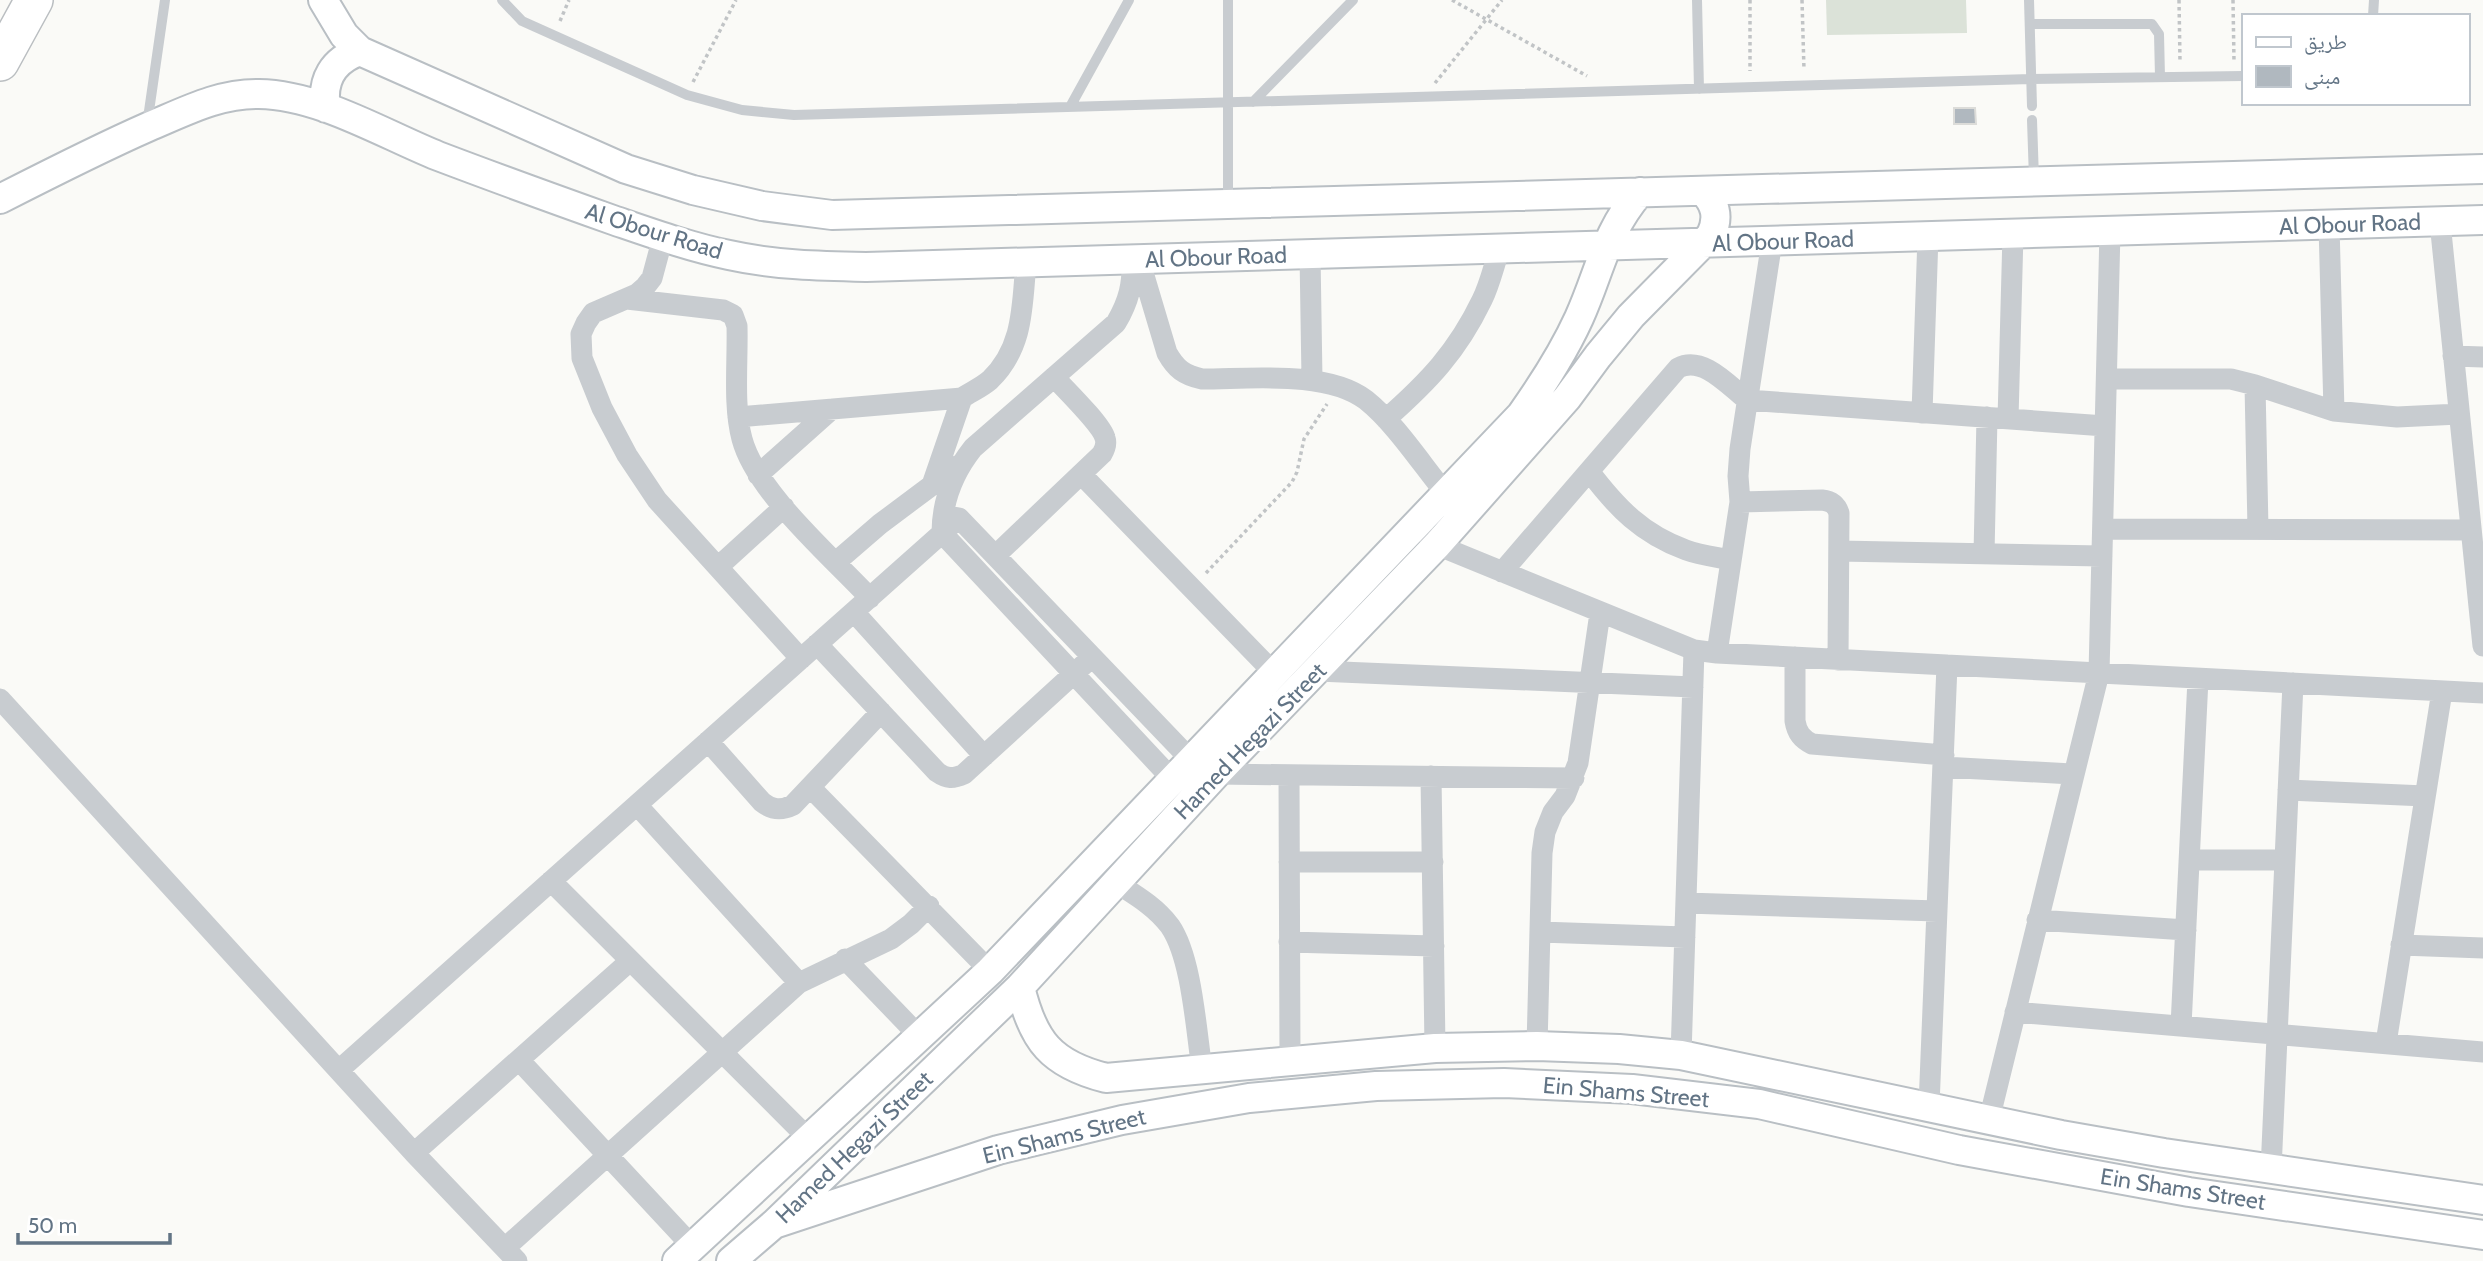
<svg xmlns="http://www.w3.org/2000/svg" width="2483" height="1261" viewBox="0 0 2483 1261" font-family="Cabin,'Noto Naskh Arabic',sans-serif">
<style>
.green{fill:#dbe2d8}
.building{fill:#b0b8bf;stroke:#dcdcd9;stroke-width:2}
.lines{fill:none;stroke-linecap:round;stroke-linejoin:round}
.secondary-casing{stroke:#b9bfc4;stroke-width:32}
.highway-casing{stroke:#babec1;stroke-width:40}
.path{stroke:#c1c4c6;stroke-width:3.5;stroke-dasharray:3.5 3.5;stroke-linecap:butt}
.lane{stroke:#c8ccd0;stroke-width:10}
.street{stroke:#c8ccd0;stroke-width:21}
.secondary{stroke:#fff;stroke-width:28}
.highway{stroke:#fff;stroke-width:37}
.labels{text-anchor:middle;stroke-width:7;stroke-linejoin:round;paint-order:stroke}
.street-label{font-size:23px;fill:#627485;stroke:#fff}
</style>
<rect width="100%" height="100%" fill="#fafaf7"/>
<path class="green" d="M1826,0H1966L1967,33L1827,35Z"/>
<path class="building" d="M1954,108H1975L1976,124H1954Z"/>
<g class="lines">
<defs>
<path id="secondary" d="M323,0L344,35L360,51L626,169L693,190L762,206L832,215L2483,169
M326,108C321,80 333,60 360,51
M0,199C49,174 98,149 148,127C184,112 219,93 259,94C320,95 383,134 438,156C496,178 554,199 613,220C651,233 690,247 729,255C774,265 820,266 866,267L2483,220
M1020,987C1033,1041 1051,1064 1106,1078L1435,1048L1537,1046L1619,1049L1681,1055L2061,1135L2164,1153L2483,1200
M774,1224L998,1150L1122,1120L1249,1098L1376,1086L1504,1083L1632,1089L1759,1104L1959,1150L2189,1192L2483,1235
M677,1261L990,971L1521,415C1543,384 1563,353 1579,318C1600,272 1605,232 1640,192
M731,1261L774,1224L1020,987L1216,774L1437,545L1567,398L1598,356L1631,316L1711,235C1719,218 1716,204 1703,191"/>
<path id="highway" d="M0,62L34,0"/>
</defs>
<use href="#secondary" class="secondary-casing"/>
<use href="#highway" class="highway-casing"/>
<path class="path" d="M1452,0L1587,76
M1750,0V71
M1802,0L1804,70
M2179,0L2180,61
M2233,0L2234,61
M560,21L569,0
M693,82L736,0
M1435,83L1502,0
M1206,573L1292,482L1297,472L1304,439L1327,404"/>
<path class="lane" d="M502,0L522,21L687,95L742,110L794,115L2031,79L2243,76
M1697,0L1699,89
M2029,0L2032,106
M2373,16L2374,0
M2030,24H2152L2159,34L2160,77
M1253,102L1353,0
M1070,107L1129,0
M2032,120L2034,179
M147,125L165,0
M1228,204V0"/>
<path class="street" d="M2440,222L2483,646
M2329,225L2334,411
M663,237L652,278L645,287L637,294L593,313L586,323L581,334L582,358L602,408L627,455L657,500L801,659
M1310,254L1312,379
M1132,259C1133,284 1129,301 1116,323L973,448C954,472 942,501 942,533L1173,780
M1139,259L1167,353C1176,369 1184,375 1202,379C1250,379 1327,370 1366,400C1396,424 1422,465 1447,495
M627,299L723,310L733,315L737,326C738,361 733,406 742,439C756,492 832,557 870,598
M2453,356L2483,357
M2107,379H2231L2255,385L2334,411L2397,417L2459,414
M2255,385L2258,529
M1922,413L1928,236
M738,417L962,398C971,392 982,387 990,380C1024,347 1022,306 1026,262
M1386,419C1428,382 1457,352 1482,300C1490,284 1494,265 1500,248
M2008,419L2013,234
M1589,471C1617,508 1642,534 1686,550C1700,555 1716,557 1730,560
M1081,474L1274,673
M758,475L832,409
M932,485L962,398
M1740,502L1822,500C1831,501 1836,504 1839,513L1838,660
M948,516L959,518L1192,761
M2103,529L2471,530
M1429,537L1437,545L1694,650L1717,653L2483,693
M1839,551L2102,556
M1984,554L1987,417
M996,555L1102,454C1105,449 1107,444 1105,438C1102,425 1065,389 1054,377
M836,562L880,524L959,465
M718,567L784,507
M1502,572L1678,368C1703,355 1729,386 1747,400L2105,426
M854,612L984,756
M817,644L937,772C947,779 953,779 964,774L1091,658
M1717,653L1740,502L1738,476L1740,449L1772,241
M1795,657V721C1797,733 1802,739 1812,744L1944,755
M1318,671L1693,687
M0,699L414,1153L517,1261
M708,741L762,802C772,810 781,811 793,805L881,712
M1943,767L2072,774
M1216,774L1574,778
M1289,775L1290,1061
M1431,776L1435,1048
M810,787L990,971
M2288,790L2425,796
M637,805L799,983
M2189,860H2285
M1289,862H1433
M551,881L808,1138
M1115,882C1135,895 1155,906 1170,926C1192,958 1196,1030 1202,1069
M1686,903L1937,911
M2037,920L2186,930
M1540,932L1685,937
M1289,942L1434,946
M2401,945L2483,948
M845,959L920,1037
M2015,1012L2483,1052
M2181,1026L2198,679
M2386,1043L2442,691
M1537,1046L1542,853L1545,832L1553,812L1565,796L1578,763L1600,613
M1681,1055L1694,650
M519,1060L692,1246
M339,1070L959,518
M1929,1106L1947,665
M1989,1120L2099,673L2110,231
M414,1153L630,961
M2271,1170L2293,683
M505,1248L799,983L891,939L911,924L929,906"/>
<use href="#secondary" class="secondary"/>
<use href="#highway" class="highway"/>
</g>
<g class="labels">
<g class="street-label">
<text transform="translate(2350 224) rotate(-2)" y="8">Al Obour Road</text>
<text transform="translate(654 231) rotate(17)" y="8">Al Obour Road</text>
<text transform="translate(1783 241) rotate(-2)" y="8">Al Obour Road</text>
<text transform="translate(1216 257) rotate(-2)" y="8">Al Obour Road</text>
<text transform="translate(1250 741) rotate(-46)" y="8">Hamed Hegazi Street</text>
<text transform="translate(1626 1092) rotate(5)" y="8">Ein Shams Street</text>
<text transform="translate(1064 1136) rotate(-14)" y="8">Ein Shams Street</text>
<text transform="translate(854 1147) rotate(-44)" y="8">Hamed Hegazi Street</text>
<text transform="translate(2183 1189) rotate(9)" y="8">Ein Shams Street</text>
</g>
</g>
<rect x="2242" y="14" width="228" height="91" fill="#ffffff" stroke="#c0c7ce" stroke-width="2"/>
<rect x="2256" y="37" width="35" height="10" fill="#ffffff" stroke="#c0c7ce" stroke-width="2"/>
<text x="2304" y="49" font-size="21" fill="#627485">طريق</text>
<rect x="2256" y="66" width="35" height="21" fill="#b0b8bf" stroke="#c0c7ce" stroke-width="2"/>
<text x="2304" y="84" font-size="21" fill="#627485">مبنى</text>
<path d="M18 1233v10h152v-10" fill="none" stroke="#627485" stroke-width="3.5"/>
<text x="28" y="1233" font-size="21" fill="#627485" stroke="#ffffff" stroke-width="5" paint-order="stroke">50 m</text>
</svg>
